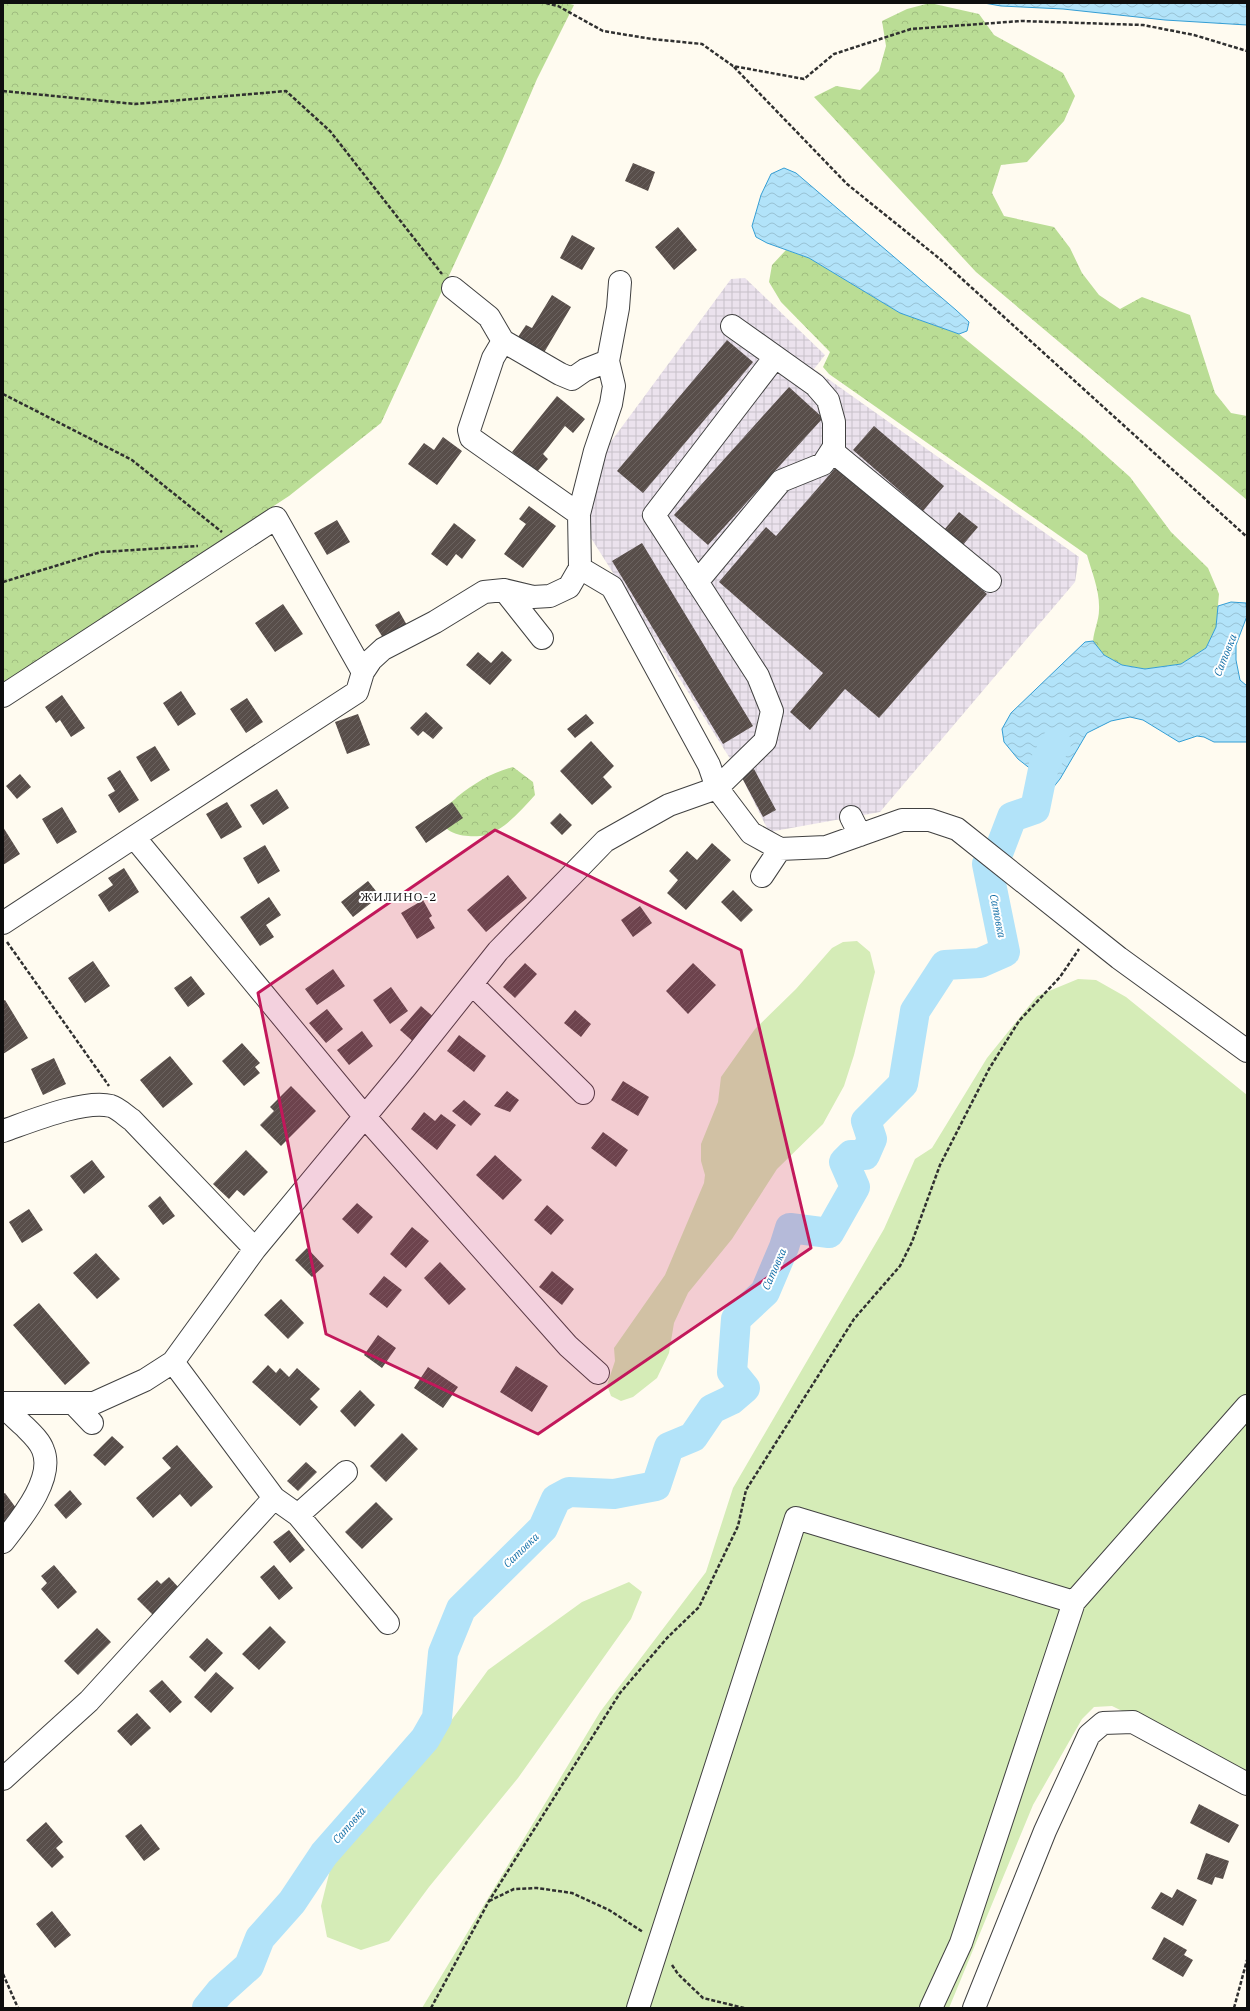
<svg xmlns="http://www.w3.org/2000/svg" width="1250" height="2011" viewBox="0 0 1250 2011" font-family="'IBM Plex Serif',serif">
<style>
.industrial{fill:url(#industrial-grid)}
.grass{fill:#d5ecb7}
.forest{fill:url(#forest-crowns)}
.water{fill:url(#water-waves);stroke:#359ed4}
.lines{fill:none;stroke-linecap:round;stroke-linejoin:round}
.river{stroke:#b2e3f9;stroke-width:30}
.building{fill:url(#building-hatch)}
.minor-casing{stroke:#414141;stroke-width:24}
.path{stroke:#303030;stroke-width:2.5;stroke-dasharray:4 2;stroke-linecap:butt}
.minor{stroke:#fff;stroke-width:22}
.marked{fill:#c2185b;fill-opacity:0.2;stroke:#c2185b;stroke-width:3;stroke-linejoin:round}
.labels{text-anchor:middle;stroke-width:4;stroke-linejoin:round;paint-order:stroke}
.water-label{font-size:11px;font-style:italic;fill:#116ea7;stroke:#fff}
.quarter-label{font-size:12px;letter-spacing:1px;fill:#0e0e0e;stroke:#fff}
</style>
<defs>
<pattern id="industrial-grid" width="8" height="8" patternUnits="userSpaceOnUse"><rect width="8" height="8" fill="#ebe2ed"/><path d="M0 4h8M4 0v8" fill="none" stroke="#c8c1ca"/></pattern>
<pattern id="forest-crowns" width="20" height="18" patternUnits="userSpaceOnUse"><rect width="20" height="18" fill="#badd95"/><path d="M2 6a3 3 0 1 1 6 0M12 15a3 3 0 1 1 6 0" fill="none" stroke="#9fbc7f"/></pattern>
<pattern id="water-waves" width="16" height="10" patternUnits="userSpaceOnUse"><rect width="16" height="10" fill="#b2e3f9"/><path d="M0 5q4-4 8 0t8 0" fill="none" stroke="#98c2d4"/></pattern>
<pattern id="building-hatch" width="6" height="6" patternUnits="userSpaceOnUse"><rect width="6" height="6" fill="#584e4a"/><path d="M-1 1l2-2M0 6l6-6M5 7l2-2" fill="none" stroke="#6b6360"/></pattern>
</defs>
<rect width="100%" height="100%" fill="#fffbf0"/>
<path class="industrial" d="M745,278L825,355L814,369L1079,557L1075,582L880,812L769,832L741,776L591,538L587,516L607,447L731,279Z"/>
<path class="grass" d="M857,941L870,952L875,972L854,1055L844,1086L823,1124L777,1169L732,1239L688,1293L674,1323L669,1353L657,1378L633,1397L621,1401L611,1396L607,1385L615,1361L614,1348L665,1275L704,1183L705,1175L701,1161V1144L718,1102L721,1077L755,1029L796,989L832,948L843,942Z
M1078,979L1096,980L1126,997L1247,1095V1772L1112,1706L1094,1707L1082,1719L1033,1805L949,2008H422L600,1712L706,1572L733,1488L884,1229L915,1159L932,1148L987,1058L1037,996Z
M629,1582L642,1592L631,1619L518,1778L429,1887L389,1941L361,1950L327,1937L321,1906L333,1858L394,1785L445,1729L488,1670L582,1602Z"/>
<path class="forest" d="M3,3H566L574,5L537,79L501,163L381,423L289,496L3,683Z
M930,3L979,14L994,35L1063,73L1075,96L1064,121L1027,162L1001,165L992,193L1004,216L1054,227L1070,248L1082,273L1099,295L1120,309L1142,297L1190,315L1215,393L1231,413L1247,416V500L976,272L814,97L836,86L860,90L879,71L886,46L882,21L907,9Z
M786,250L809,258L900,313L959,334L1084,436L1130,477L1171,532L1208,568L1219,594L1216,627L1206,648L1181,664L1145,669L1122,665L1104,655L1093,641C1094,630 1099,620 1099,610C1100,591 1092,573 1087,555L829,374L823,367L830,352L781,302L769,282L772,265Z
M513,767L533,782L535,795C522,809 505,830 486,835C471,839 435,835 444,813C445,810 446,807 448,805C450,802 455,800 457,797C475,783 491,773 513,767Z"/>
<path class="water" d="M984,3H1247V25L1165,20L1063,9L1001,6Z
M784,168L796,173L956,310L969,322L967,331L959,334L900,313L809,258L767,243L756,237L752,226L761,195L771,174Z
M1231,602L1246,603L1247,616L1236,645V660L1240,680L1247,686V742H1214L1204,737L1197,736L1179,742L1143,720L1130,717L1111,721L1087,733L1060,779L1052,789H1045L1032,770L1018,759L1004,742L1002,729L1011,713L1085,642L1093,641L1104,655L1122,665L1145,669L1181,664L1206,648L1216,627L1218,606Z"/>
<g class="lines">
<path class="river" d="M999,851L1012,817L1035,809L1044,765L1056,743
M207,2008L220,1992L249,1966L260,1938L292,1902L324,1854L425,1739L437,1718L443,1653L461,1609L543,1528L556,1499L569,1492L614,1494L656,1486L669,1447L693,1437L712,1409L731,1400L745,1388L732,1372L736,1319L765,1292L784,1247L790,1228L829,1233L855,1187L844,1162L851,1155H865L872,1139L866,1121L903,1084L915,1011L945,965L980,963L1005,952L987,864"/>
</g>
<path class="building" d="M633,163L655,172L648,191L625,181Z
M678,227L697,250L674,270L655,247Z
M572,235L595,248L582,270L560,258Z
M552,295L571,307L542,356L516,340L526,325L532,328Z
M727,340L753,362L643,493L617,471Z
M789,387L823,418L708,545L674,515Z
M557,396L585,419L573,433L565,426L543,454L548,459L537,472L512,452Z
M874,426L944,486L923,511L853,450Z
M443,437L462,451L437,485L408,464L424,443L434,450Z
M838,465L987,594L879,718L845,689L810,730L790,712L823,673L719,582L766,527L776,536Z
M529,506L556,526L523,568L504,554L526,524L519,519Z
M959,512L978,527L962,546L944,530Z
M337,520L350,542L327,555L314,533Z
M454,523L476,540L462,559L456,554L447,566L431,554Z
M642,543L753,726L723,744L612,561Z
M283,604L303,634L275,652L255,623Z
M399,611L408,627L385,641L375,625Z
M502,651L512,660L490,685L466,665L478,652L491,663Z
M181,691L196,714L178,726L163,703Z
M62,695L85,728L71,737L60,720L56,723L45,707Z
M247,698L263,722L246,733L230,709Z
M426,712L443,728L433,739L423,731L418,736L410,728Z
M358,714L370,745L347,754L335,722Z
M586,714L594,723L575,738L567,729Z
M591,741L614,766L603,777L612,787L592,805L560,771Z
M155,746L170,770L151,782L136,757Z
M754,769L776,810L763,817L741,776Z
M120,770L139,800L119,813L108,795L115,791L107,778Z
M20,774L31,787L17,799L6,786Z
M277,789L289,808L263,825L250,805Z
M227,802L242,827L221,839L206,814Z
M452,802L463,818L426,843L415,827Z
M62,807L77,832L57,844L42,819Z
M560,813L572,825L562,835L550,823Z
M3,827L20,854L3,865Z
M712,843L731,860L686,910L667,893L678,880L669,871L687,851L697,860Z
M265,845L280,871L258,884L243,858Z
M124,868L139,892L109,912L98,895L113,885L108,878Z
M508,875L527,898L486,932L467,910Z
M368,881L380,896L353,917L341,902Z
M733,890L753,910L741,922L721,902Z
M269,897L281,915L266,925L274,937L260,946L240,917Z
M423,900L432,916L429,918L435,928L417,939L401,913Z
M640,906L652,923L633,937L621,920Z
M93,961L110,986L85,1003L68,978Z
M525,963L537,974L515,998L503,987Z
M693,963L716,985L688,1014L666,991Z
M333,969L345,986L317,1005L305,989Z
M191,976L205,994L188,1007L174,988Z
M391,987L408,1011L390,1024L373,1000Z
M5,1000L28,1038L3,1054V1001Z
M421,1006L437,1020L416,1044L400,1030Z
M327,1009L343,1029L326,1043L309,1023Z
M575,1010L591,1024L581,1037L564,1023Z
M362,1031L373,1046L349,1065L337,1050Z
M459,1035L486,1056L474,1072L447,1051Z
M242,1043L260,1063L255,1067L260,1073L244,1086L222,1061Z
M170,1056L193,1084L163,1108L140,1080Z
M54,1058L66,1084L43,1095L31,1069Z
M623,1081L649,1097L638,1116L611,1100Z
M291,1086L316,1111L281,1146L260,1125L274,1111L270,1107Z
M507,1091L519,1100L510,1112L494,1106Z
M464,1100L481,1114L471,1126L452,1111Z
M424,1112L435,1121L441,1114L456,1125L437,1150L411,1129Z
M603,1132L628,1150L616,1167L591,1148Z
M246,1150L268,1172L244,1196L237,1190L229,1199L213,1184Z
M495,1155L522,1180L503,1200L476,1175Z
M92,1160L105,1177L84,1194L70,1176Z
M160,1196L175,1216L163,1225L148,1206Z
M357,1203L373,1217L358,1234L342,1219Z
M547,1205L564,1220L551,1235L534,1220Z
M29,1209L43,1230L22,1243L9,1222Z
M412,1227L429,1241L406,1268L390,1254Z
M307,1248L324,1266L312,1277L295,1260Z
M96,1253L120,1279L97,1299L73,1273Z
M440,1262L466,1289L449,1305L424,1278Z
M552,1271L574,1289L562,1305L539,1287Z
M384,1276L402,1290L387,1308L369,1294Z
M281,1299L304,1323L288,1339L264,1315Z
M39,1303L90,1363L65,1385L13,1325Z
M378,1335L396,1348L382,1368L364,1355Z
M268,1365L276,1373L280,1368L289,1377L297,1368L320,1389L310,1399L318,1407L300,1426L252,1382Z
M516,1366L548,1386L532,1412L500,1392Z
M428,1367L458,1387L443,1408L414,1388Z
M360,1390L375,1405L355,1427L340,1411Z
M402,1433L418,1449L386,1482L370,1466Z
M112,1436L124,1447L105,1466L93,1455Z
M177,1445L213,1487L191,1507L180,1494L153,1518L136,1498L171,1468L162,1458Z
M306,1462L317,1472L298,1491L287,1481Z
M70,1490L82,1504L66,1519L54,1505Z
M5,1493L19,1512L4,1522L3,1494Z
M376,1502L393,1519L362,1549L345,1532Z
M289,1530L305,1550L290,1563L273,1542Z
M54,1565L77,1592L58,1609L41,1589L47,1583L41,1576Z
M274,1565L293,1588L279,1600L260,1577Z
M169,1577L180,1589L154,1616L137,1599L157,1580L161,1584Z
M270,1626L286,1642L259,1670L242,1654Z
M97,1628L111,1642L78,1675L64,1661Z
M207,1638L223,1653L205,1672L189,1657Z
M216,1672L234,1688L211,1713L194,1697Z
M162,1680L182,1702L170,1713L149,1691Z
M137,1713L151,1728L131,1746L117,1731Z
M1199,1804L1239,1825L1229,1843L1190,1823Z
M46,1822L63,1842L56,1848L64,1857L52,1868L26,1840Z
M141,1824L160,1849L144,1861L125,1836Z
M1206,1853L1229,1861L1223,1879L1215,1877L1212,1885L1197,1879Z
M1177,1889L1197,1900L1183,1926L1151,1908L1161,1892L1172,1898Z
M52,1911L71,1935L55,1948L36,1924Z
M1164,1937L1187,1950L1184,1955L1193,1960L1183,1977L1152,1959Z"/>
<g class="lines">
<defs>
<path id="minor" d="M453,288L489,317L503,341L560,374L572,379L585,370L608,361
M503,341L493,358L469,430L471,438L579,514
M832,451L990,581
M580,568L612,587L709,765L717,788L765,741L772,711L758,676L654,515L775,357
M697,582L781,481L823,464L834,447V422L828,400L815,385L732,326
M504,590L542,638
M3,696L276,518L363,672
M851,817L860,835
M134,837L357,692L363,672L371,660L383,649L435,622L484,592L504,590L533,597L550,596L569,587L580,568L579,514L595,451L611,404L614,386L608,361L618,308L620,282
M762,876L780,849
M3,923L134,837L365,1117L568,1346L598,1373
M473,985L583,1093
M3,1131C29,1122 84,1099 111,1106C118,1108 126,1116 132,1120L255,1249
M173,1362L255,1249L405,1068L498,951L605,841L669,805L717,788L751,833L780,849L826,847L902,820H930L957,829L1119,958L1247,1051
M3,1403H94L145,1380L173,1362L274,1498L298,1515L388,1623
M73,1403L92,1423
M3,1408C11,1413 17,1420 24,1426C31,1433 40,1441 43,1450C55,1479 20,1520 3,1542
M298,1515L346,1472
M3,1779L89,1701L274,1498
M638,2008L796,1518L1074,1602L1247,1406
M931,2008L961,1943L1074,1602
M974,2008L1045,1831L1089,1735L1103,1723L1133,1722L1247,1784"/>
</defs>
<use href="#minor" class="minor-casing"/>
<path class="path" d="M546,3L558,6L603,31L652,39L702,44L733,66L804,79L834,54L911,29L1021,21L1143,25L1194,35L1247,51
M734,67L847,184L940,259L1247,537
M3,91L135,104L286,91L330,131L442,274
M3,394L132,460L222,532
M3,582L101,552L198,546
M7,942L109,1086
M489,1901L514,1889L537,1888L572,1893L609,1910L643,1932
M672,1965L678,1974L703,1998L744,2008
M3,1974L18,2008
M431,2008L489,1901L620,1693L667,1638L699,1607L738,1526L746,1490L854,1319L900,1266L912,1242L940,1165L989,1069L1019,1021L1060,977L1079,949
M1234,2008L1247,1960"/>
<use href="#minor" class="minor"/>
</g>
<path class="marked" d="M495,830L741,950L811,1248L538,1434L326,1334L258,993Z"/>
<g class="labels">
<g class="water-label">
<text transform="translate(1225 655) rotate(-68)" y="4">Сатовка</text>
<text transform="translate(998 916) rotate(79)" y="4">Сатовка</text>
<text transform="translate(774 1269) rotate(-66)" y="4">Сатовка</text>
<text transform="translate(521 1550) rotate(-44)" y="4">Сатовка</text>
<text transform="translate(349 1825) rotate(-49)" y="4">Сатовка</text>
</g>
<g class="quarter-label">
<text x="399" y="901">ЖИЛИНО-2</text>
</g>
</g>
<rect width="1250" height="2011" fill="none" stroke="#0e0e0e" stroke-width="8"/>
</svg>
